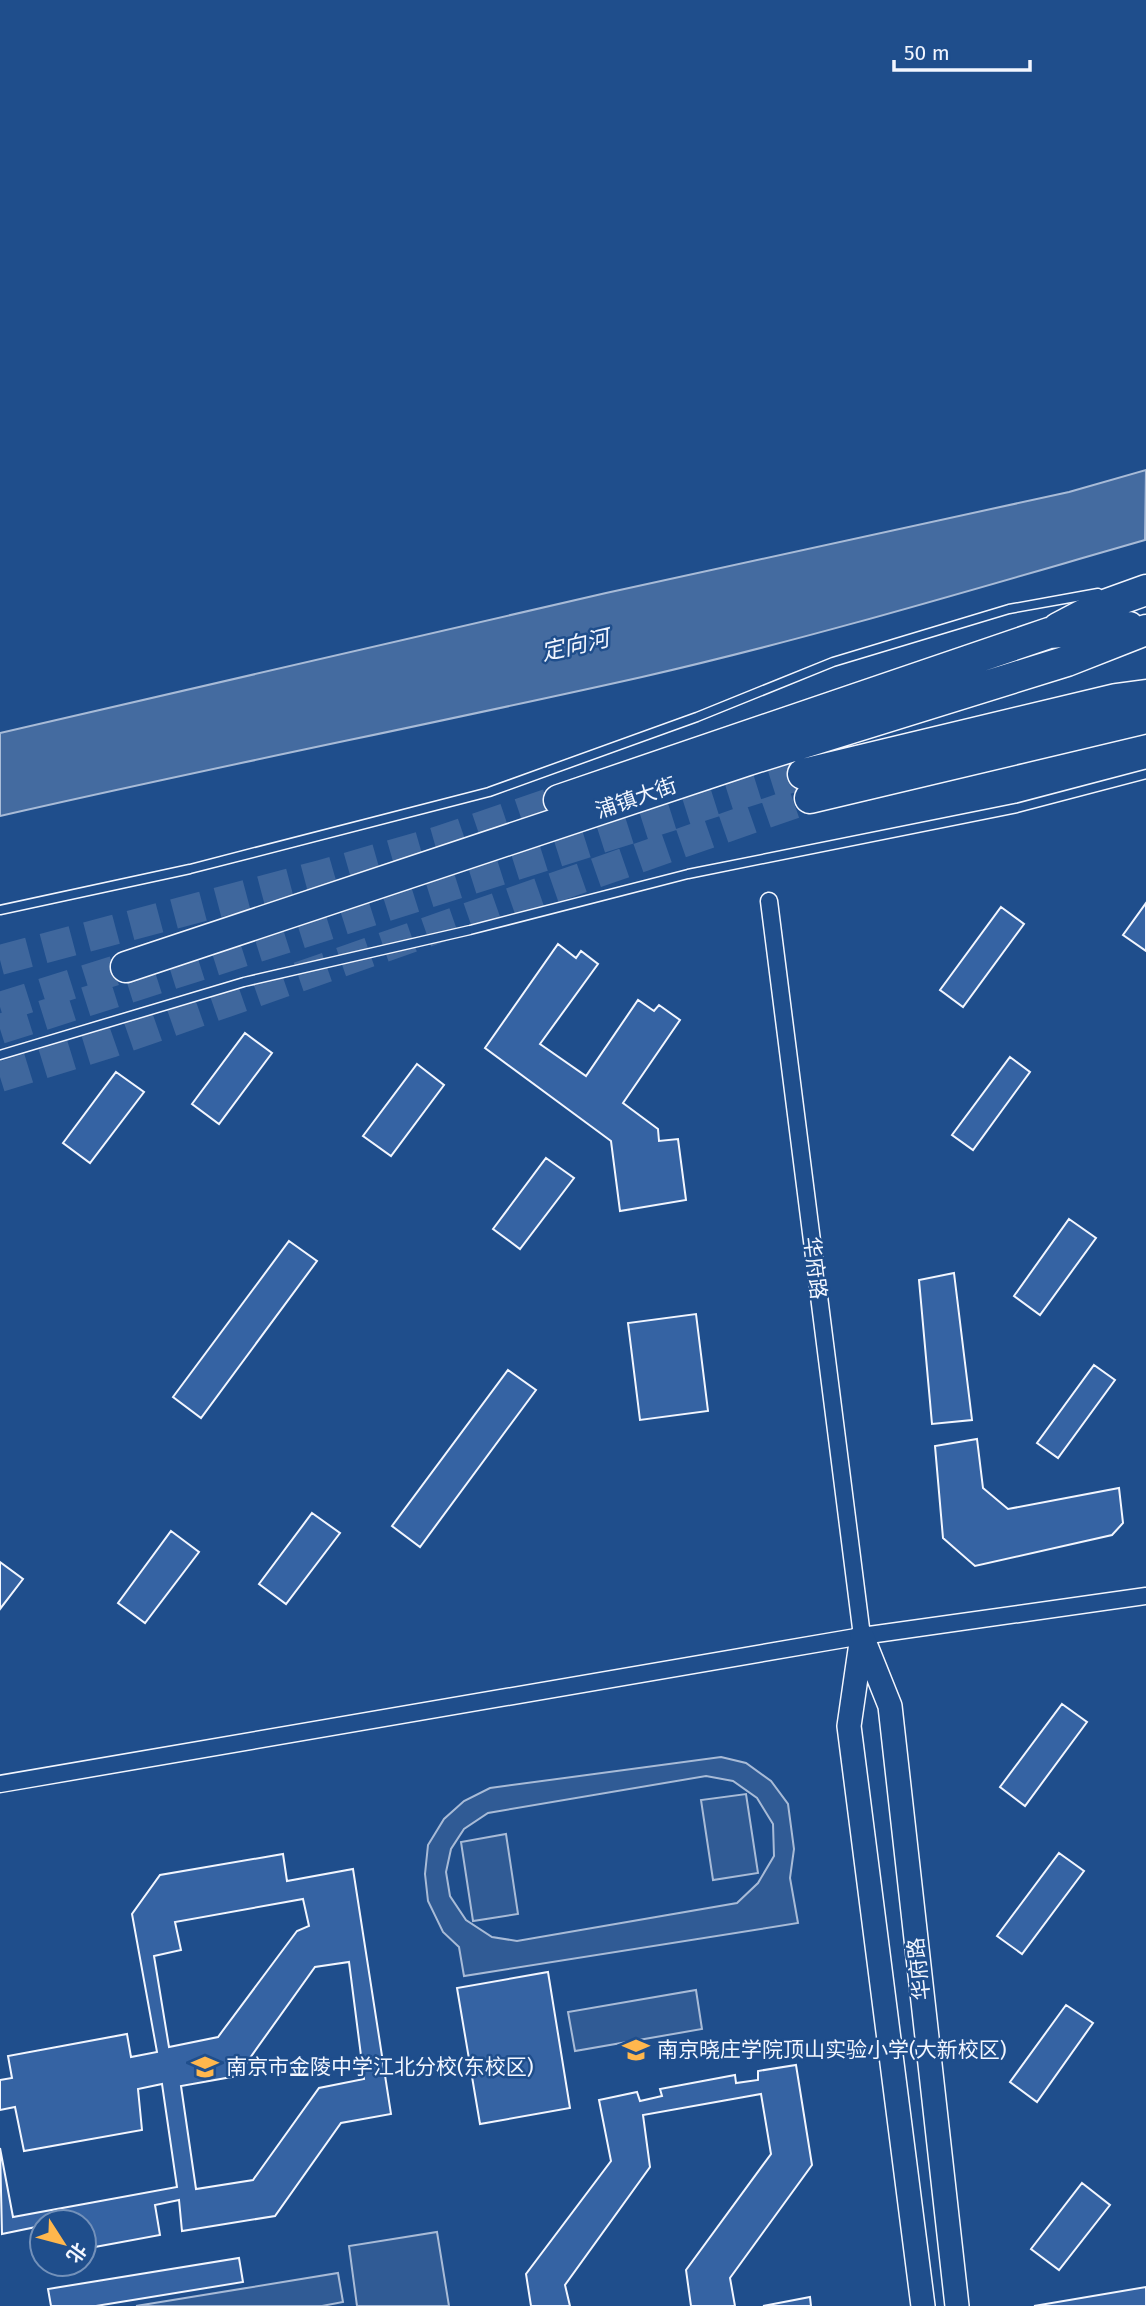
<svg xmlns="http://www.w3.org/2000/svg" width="1146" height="2306" viewBox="0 0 1146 2306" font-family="'Fira Sans','Noto Sans SC',sans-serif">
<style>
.built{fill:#305b95;stroke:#a8bbd7;stroke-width:2;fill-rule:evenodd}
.water{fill:#446ba0;stroke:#a8bbd7;stroke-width:2}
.building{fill:#3563a3;stroke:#f2f6ff;stroke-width:2;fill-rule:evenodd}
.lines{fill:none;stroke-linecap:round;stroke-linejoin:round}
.highway-tunnel{stroke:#3f679d;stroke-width:30;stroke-dasharray:30 15;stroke-linecap:butt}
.lane-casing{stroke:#f2f6ff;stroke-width:11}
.street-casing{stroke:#f2f6ff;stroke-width:19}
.secondary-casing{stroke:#f2f6ff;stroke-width:26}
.highway-casing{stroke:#f2f6ff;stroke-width:33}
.lane{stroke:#1f4e8c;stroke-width:8}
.street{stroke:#1f4e8c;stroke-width:16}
.secondary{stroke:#1f4e8c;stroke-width:23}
.highway{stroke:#1f4e8c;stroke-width:30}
.labels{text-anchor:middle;stroke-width:5;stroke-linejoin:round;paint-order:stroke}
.street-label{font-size:21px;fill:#f2f6ff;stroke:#1f4e8c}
.poi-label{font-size:21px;fill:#f2f6ff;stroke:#1f4e8c;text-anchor:start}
.water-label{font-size:23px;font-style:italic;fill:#f2f6ff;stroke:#1f4e8c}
</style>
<rect width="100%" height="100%" fill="#1f4e8c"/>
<path class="built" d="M721,1757L746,1763L771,1781L788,1804L794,1849L790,1878L798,1923L464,1976L459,1947L443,1932L428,1901L425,1874L428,1845L444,1819L464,1801L490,1788ZM706,1776L733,1781L757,1798L773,1824L774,1856L758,1883L737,1903L517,1941L492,1937L466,1920L450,1896L446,1872L451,1849L464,1829L488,1813Z
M746,1794L758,1873L713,1880L701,1800Z
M506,1834L518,1914L473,1921L461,1842Z
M696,1990L702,2029L575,2051L568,2012Z
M437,2232L449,2306H357L349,2246Z
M338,2273L343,2302L322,2306H136Z"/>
<path class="water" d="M1146,470L1145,540C978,588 812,638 642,677C428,725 213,767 0,816V733L606,593L1069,492Z"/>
<path class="building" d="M1146,903V951L1123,935Z
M1001,907L1024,924L963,1007L940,990Z
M558,944L576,958L581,951L598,964L540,1044L586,1076L638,1000L654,1011L659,1005L680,1020L623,1103L658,1129L659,1141L678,1139L686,1200L620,1211L611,1141L485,1048Z
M245,1033L272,1053L219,1124L192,1104Z
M1010,1057L1030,1072L973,1150L952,1135Z
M417,1064L444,1085L391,1156L363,1136Z
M116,1072L144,1092L90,1163L63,1143Z
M546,1158L574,1178L520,1249L493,1229Z
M1069,1219L1096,1238L1040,1315L1014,1296Z
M289,1241L317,1261L201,1418L173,1397Z
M954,1273L972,1420L932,1424L919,1280Z
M696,1314L708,1411L640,1420L628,1323Z
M1094,1365L1115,1380L1058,1458L1037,1443Z
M508,1370L536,1390L420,1547L392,1526Z
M977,1439L983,1488L1008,1509L1119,1488L1123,1523L1112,1535L975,1566L943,1538L935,1446Z
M312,1513L340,1533L286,1604L259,1584Z
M171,1531L199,1552L145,1623L118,1603Z
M0,1562L23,1579L0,1609Z
M1062,1704L1087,1722L1025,1806L1000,1787Z
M1059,1853L1084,1871L1022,1954L997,1936Z
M283,1854L287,1881L353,1869L391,2114L341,2123L275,2216L182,2231L179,2200L155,2205L160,2235L84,2249V2222H42L41,2256L36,2227L2,2234L0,2148L13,2217L177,2187L162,2084L138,2089L142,2130L24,2151L15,2107L0,2110V2080L12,2078L8,2056L127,2034L131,2057L157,2052L132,1914L160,1875ZM303,1899L309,1926L297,1931L218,2037L169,2047L154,1956L181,1950L175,1922ZM349,1962L364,2079L319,2088L253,2180L196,2189L181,2086L237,2076L315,1967Z
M548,1972L570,2108L480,2124L457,1988Z
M1066,2005L1093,2023L1037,2102L1010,2082Z
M796,2065L812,2165L730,2278L735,2306H691L686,2270L771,2154L761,2094L643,2115L650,2167L565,2285L570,2306H531L526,2274L611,2161L599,2100L637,2092L640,2101L662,2096L660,2089L735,2075L736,2083L758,2080V2071Z
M1082,2183L1110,2205L1059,2270L1031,2249Z
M239,2258L243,2282L96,2306H51L48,2289Z
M1146,2287V2306H1034Z
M810,2297L811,2306H763Z"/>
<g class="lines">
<path class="highway-tunnel" d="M0,960L321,875L436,842L559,800
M0,1007L126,967
M0,1029L803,774
M0,1077L110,1043L810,798"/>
<defs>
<path id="lane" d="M0,910L190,869L489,792L697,717L833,662L1009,609L1098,593
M0,1055L244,982L470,930L688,874L1017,808L1146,774"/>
<path id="street" d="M769,901L862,1636
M0,1784L862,1636L1146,1596"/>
<path id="secondary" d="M862,1636L890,1706L957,2306
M862,1636L849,1726L923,2306"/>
<path id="highway" d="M1058,628L1096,608L1146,590
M803,774L1116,699L1146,695
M810,798L1146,718
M559,800L1049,633L1129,627
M126,967L745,761L1067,661L1146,630"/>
</defs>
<use href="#lane" class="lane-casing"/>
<use href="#street" class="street-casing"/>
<use href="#secondary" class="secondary-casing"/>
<use href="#highway" class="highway-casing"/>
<use href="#lane" class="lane"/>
<use href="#street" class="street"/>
<use href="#secondary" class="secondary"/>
<use href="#highway" class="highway"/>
</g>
<defs>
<symbol id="school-bare" viewBox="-9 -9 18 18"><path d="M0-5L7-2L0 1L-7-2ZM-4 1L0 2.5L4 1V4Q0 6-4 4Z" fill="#ffb74d" stroke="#1f4e8c" stroke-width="2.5" paint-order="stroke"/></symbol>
</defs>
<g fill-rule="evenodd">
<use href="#school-bare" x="617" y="2031" width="38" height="38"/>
<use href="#school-bare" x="186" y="2048" width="38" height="38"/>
</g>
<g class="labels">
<g class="street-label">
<text transform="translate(636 798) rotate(-19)" y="7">浦镇大街</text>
<text transform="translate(815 1268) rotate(83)" y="7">华府路</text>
<text transform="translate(919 1969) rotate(-96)" y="7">华府路</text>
</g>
<g class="poi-label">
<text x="657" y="2057">南京晓庄学院顶山实验小学(大新校区)</text>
<text x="226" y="2074">南京市金陵中学江北分校(东校区)</text>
</g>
<g class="water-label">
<text transform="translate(575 645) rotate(-13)" y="8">定向河</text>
</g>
</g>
<g transform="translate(63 2243) rotate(126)"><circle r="33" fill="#1f4e8c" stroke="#7391ba" stroke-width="2"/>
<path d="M0-5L12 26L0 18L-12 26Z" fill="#ffb74d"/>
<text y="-10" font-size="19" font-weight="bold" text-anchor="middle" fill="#f2f6ff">北</text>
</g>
<path d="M894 60v10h136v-10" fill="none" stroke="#f2f6ff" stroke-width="3.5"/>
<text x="904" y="60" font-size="21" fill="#f2f6ff" stroke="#1f4e8c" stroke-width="5" paint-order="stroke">50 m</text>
</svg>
